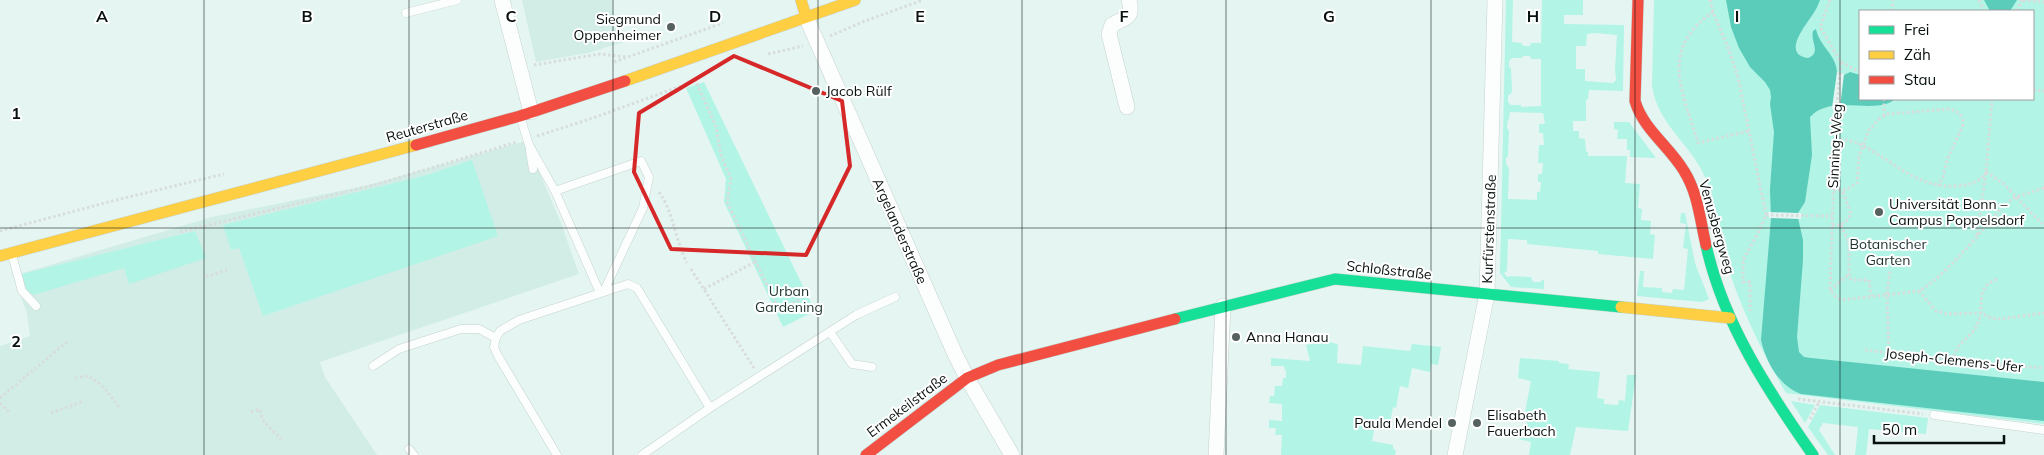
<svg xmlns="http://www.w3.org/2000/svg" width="2044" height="455" viewBox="0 0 2044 455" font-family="Mulish,sans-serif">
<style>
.built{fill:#d1ede6}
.green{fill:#b2f4e6;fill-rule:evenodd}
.water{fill:#5bcbba}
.pier{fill:#e5f6f2}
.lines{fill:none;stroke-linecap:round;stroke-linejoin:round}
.lane-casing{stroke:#c5d2cf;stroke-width:9}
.street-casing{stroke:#c5d2cf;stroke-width:16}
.fast-casing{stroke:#c5d2cf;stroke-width:12}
.slow-casing{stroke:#c5d2cf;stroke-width:12}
.jam-casing{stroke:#c5d2cf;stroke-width:12}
.path{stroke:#d8dddc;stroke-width:3;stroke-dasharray:2.5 2.5;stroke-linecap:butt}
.lane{stroke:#fbfefd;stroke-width:8}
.street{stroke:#fbfefd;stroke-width:15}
.fast{stroke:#16e098;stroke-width:11}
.slow{stroke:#ffcf43;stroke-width:11}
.jam{stroke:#f24e42;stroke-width:11}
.marked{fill:none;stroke:#d62828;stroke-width:4;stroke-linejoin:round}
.grid{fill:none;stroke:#07110f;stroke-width:1;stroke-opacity:0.55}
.poi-dot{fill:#55615e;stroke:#fff;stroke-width:2}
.labels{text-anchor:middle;stroke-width:4;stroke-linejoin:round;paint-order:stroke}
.poi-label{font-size:14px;fill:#07110f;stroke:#fff;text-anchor:start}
.street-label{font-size:14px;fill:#07110f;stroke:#fff}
.park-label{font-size:14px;fill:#1a312c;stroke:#fff}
.grid-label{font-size:16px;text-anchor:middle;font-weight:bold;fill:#07110f;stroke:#fff;stroke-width:4;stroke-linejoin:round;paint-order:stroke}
</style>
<rect width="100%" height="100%" fill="#e5f6f2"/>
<path class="built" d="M522,0H612L613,11L624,42L588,53L536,62Z
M526,141L561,223L579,274L320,362L325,377L377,455H0V346L30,336L27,313L13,276L212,217L369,185Z"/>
<path class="green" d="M1506,0H1513L1512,42L1522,43L1523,46H1530L1531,43H1541L1542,0H1583V15H1564V24L1624,25L1623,91L1589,90L1588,99L1586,100V121H1573V131H1579V138L1585,139L1586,152H1588V156H1627L1625,183L1640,184L1638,208L1642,209L1641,220L1651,221L1650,234L1655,235L1653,259L1598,254V251L1527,244V240L1508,239L1507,271L1504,273L1507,277L1511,276L1531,277L1533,282H1540L1544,279V289L1511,287L1500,273ZM1595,33L1617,35L1615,68L1616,80L1613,83L1585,81V69H1576V46H1586L1587,34ZM1523,56H1530L1531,59H1541V106L1521,107V105H1511L1508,102V95L1511,94L1512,90L1511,68L1509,67V61L1512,58H1522ZM1510,112L1543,113L1545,124H1539V133H1543L1544,145H1539L1538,163H1543L1542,174H1538V182H1541L1540,192H1537V200L1508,199L1509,168L1506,164V158L1508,156L1509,131L1507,128C1507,121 1510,118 1510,112Z
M1654,0H2044V424L1786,393C1762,352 1740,307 1726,261C1719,236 1715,199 1705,177C1690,143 1658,125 1652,86ZM1860,11H2033V99H1860Z
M704,82L815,311L783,327L724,202L726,179L686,88Z
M1614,122H1629L1656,158L1630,157V150H1627V139H1617L1618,130L1614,129Z
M472,160L498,236L263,316L239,248L231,250L223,225L427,175Z
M1681,213H1685L1695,263L1709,299L1702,302L1637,296L1640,271H1644L1643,287L1662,288V292L1672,293L1673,289L1684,290L1688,249L1683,248L1686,224L1680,223Z
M195,231L206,258L129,284L124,268L33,295L26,289L22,274Z
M1324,341L1338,344L1337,363L1361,365L1363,346L1410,351L1412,344L1441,347L1438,365L1431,364L1430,372L1412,368L1408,388L1400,386L1396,408L1393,407L1389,428L1375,426L1372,441L1393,445V448L1396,451L1395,455H1281L1282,435H1275L1276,428H1269V420L1282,421V404L1269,403L1270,396H1274L1275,386H1282L1283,378H1286V371L1285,370L1284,366H1271V358L1310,361L1306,345Z
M1520,358L1559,361V363L1569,364L1568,369L1600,372L1597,398L1604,399V404L1618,405L1619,400L1625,401L1627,375H1636L1628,431L1576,427L1570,455H1529L1531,442L1519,439L1521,432L1525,433L1529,413L1525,412L1531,381L1518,378Z
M1791,401L1815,405L1805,423Z
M1820,405L1928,418L1926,434L1869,429L1866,455H1855L1858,427L1823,423L1819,430L1835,455H1828L1808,427Z"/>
<path class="water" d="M1726,0H1820C1818,5 1816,10 1813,14C1806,25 1781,54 1808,58C1822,52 1810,42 1813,31L1816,29C1819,46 1837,55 1837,73L1844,75L1850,72L1860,75V99H1895C1876,116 1831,93 1810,117L1812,155L1805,202L1798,213V218L1803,240V260L1797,337L1799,352L1804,357L1811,358L2044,382V421L1801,394C1779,386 1766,362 1761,340L1771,218L1770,189L1774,132L1770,104L1771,97L1770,90L1765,82L1750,67L1739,48L1731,27Z
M1984,0H2017L2010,11H1990Z"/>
<path class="pier" d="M1837,72L1844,74L1840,108H1832Z
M1768,212L1798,213H1801V219L1769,218Z"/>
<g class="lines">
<defs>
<path id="lane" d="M406,13L457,0
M521,119L529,145L555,191
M530,151L533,169
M12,255L22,291L36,306
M600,293L555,191L641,161L649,177L643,208L604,291
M830,332L852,364L872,367
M373,366L399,349L461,329H479L496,338
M710,408L856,315L895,297
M1934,415L2044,430
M409,449L414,455
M557,455L498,356L494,347L496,338L500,331L519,320L628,284L637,288L710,408L642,455"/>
<path id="street" d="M502,0L531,112
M806,17L955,354L967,378L1012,455
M1127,107L1109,34L1112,25C1125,17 1134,19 1129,0
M1216,455L1223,306
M1455,455L1487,294L1495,0"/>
<path id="fast" d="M1706,245C1723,323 1768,391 1813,455
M1175,319L1335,279L1621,307"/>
<path id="slow" d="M801,0L806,17
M625,81L855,0
M0,256L416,145
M1621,307L1730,318"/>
<path id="jam" d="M1638,0L1635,101C1643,129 1669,146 1684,171C1698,193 1700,220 1706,245
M416,145L520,116L625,81
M866,455L967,378L998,365L1175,319"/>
</defs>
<use href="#lane" class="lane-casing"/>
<use href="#street" class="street-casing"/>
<use href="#fast" class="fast-casing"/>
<use href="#slow" class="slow-casing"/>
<use href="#jam" class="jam-casing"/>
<path class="path" d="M1710,0L1713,12
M1830,0L1820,27L1841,62L1836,112L1830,290L1837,298L1842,300L1919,291
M1979,0L1984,11
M2023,0L2044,2
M1892,11L1893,0
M2017,11L2022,0
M830,36L865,21L923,0
M768,54L803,46
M614,62L723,23
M1841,62L1860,72
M534,65L600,54L626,57
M695,79L716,127L721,155L731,179L727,202L779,310L802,299
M2033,90L2044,91
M1884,116V99
M1748,131L1698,143C1683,92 1658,50 1713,12L1729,50L1738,77L1766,215L1757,235L1743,260V282H1750V311
M537,136L593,118L684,85
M1835,139C1878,139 1904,189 1956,186C1969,185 1979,183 1986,172
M1986,172L2003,183L2044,226
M2044,188L2016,197L2008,202C1980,230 1953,270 1919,291L1936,311L1947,314L1981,313L1991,318L2001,319L2044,313
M1833,190H1846L1857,183L1859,156L1869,130L1880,118L1888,114L1949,109C1958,111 1963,115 1963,125L1947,160L1943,177L1938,185
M659,192C674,213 675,240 687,263
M1766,215L1832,216
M1832,225H1841L1848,219L1851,214L1842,190
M1841,225L1849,243V277L1852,280H1869L1871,296
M0,231L112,201L224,174
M180,232L378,184L517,142
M1977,235L1986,172L1992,99
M691,269L754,368
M206,277L227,270
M704,289L755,262
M1830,290L1848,275
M1865,350L1953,361L2044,368
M1889,354L1887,294L1890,271
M1953,361C1957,339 1970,341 1978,323C1986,304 1973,289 1997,279
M75,378L88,376C103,384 111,396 120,409
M0,398L68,341
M1798,399L1923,414
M0,403L10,413
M251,412L259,409L264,422L281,439
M51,413L84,401
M1810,419L1819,402"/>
<use href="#lane" class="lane"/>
<use href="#street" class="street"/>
<use href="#fast" class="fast"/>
<use href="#slow" class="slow"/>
<use href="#jam" class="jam"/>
</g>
<path class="marked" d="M734,56L842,101L850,166L806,255L671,249L634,172L639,113Z"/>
<path class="grid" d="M204,0V455M409,0V455M613,0V455M818,0V455M1022,0V455M1226,0V455M1431,0V455M1635,0V455M1840,0V455M0,228H2044"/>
<g class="poi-dot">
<circle cx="671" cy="27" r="5"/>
<circle cx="816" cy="91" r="5"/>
<circle cx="1879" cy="212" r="5"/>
<circle cx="1236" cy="337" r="5"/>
<circle cx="1452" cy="423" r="5"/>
<circle cx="1477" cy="423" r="5"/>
</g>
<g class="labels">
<g class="poi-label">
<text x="661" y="24" text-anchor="end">Siegmund<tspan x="661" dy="16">Oppenheimer</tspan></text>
<text x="826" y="96">Jacob Rülf</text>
<text x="1889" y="209">Universität Bonn –<tspan x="1889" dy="16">Campus Poppelsdorf</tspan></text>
<text x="1246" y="342">Anna Hanau</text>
<text x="1487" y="420">Elisabeth<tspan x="1487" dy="16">Fauerbach</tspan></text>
<text x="1442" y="428" text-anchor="end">Paula Mendel</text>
</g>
<g class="street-label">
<text transform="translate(427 126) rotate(-16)" y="5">Reuterstraße</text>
<text transform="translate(1835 146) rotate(-87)" y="5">Sinning-Weg</text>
<text transform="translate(1717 227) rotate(74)" y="5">Venusbergweg</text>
<text transform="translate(1489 229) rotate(-88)" y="5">Kurfürstenstraße</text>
<text transform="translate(900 231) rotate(66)" y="5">Argelanderstraße</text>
<text transform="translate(1389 270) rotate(6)" y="5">Schloßstraße</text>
<text transform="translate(1954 360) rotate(6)" y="5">Joseph-Clemens-Ufer</text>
<text transform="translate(907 405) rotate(-37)" y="5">Ermekeilstraße</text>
</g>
<g class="park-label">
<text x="1888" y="249">Botanischer<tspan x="1888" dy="16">Garten</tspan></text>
<text x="789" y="296">Urban<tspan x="789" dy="16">Gardening</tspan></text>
</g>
</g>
<g class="grid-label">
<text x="102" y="22">A</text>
<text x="307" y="22">B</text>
<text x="511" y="22">C</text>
<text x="715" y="22">D</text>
<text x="920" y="22">E</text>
<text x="1124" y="22">F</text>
<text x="1329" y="22">G</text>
<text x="1533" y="22">H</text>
<text x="1737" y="22">I</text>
<text x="16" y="119">1</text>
<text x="16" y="347">2</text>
</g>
<rect x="1859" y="10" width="175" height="90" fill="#ffffff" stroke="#9ca09f"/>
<rect x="1869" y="26" width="25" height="8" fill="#16e098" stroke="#9ca09f"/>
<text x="1904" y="35" font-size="15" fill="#07110f">Frei</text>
<rect x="1869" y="51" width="25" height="8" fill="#ffcf43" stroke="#9ca09f"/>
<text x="1904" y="60" font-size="15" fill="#07110f">Zäh</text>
<rect x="1869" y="76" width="25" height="8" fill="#f24e42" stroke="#9ca09f"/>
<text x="1904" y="85" font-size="15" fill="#07110f">Stau</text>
<path d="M1874 435v8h130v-8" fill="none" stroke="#07110f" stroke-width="2.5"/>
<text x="1882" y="435" font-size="15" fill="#07110f" stroke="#ffffff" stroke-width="4" paint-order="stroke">50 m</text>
</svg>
